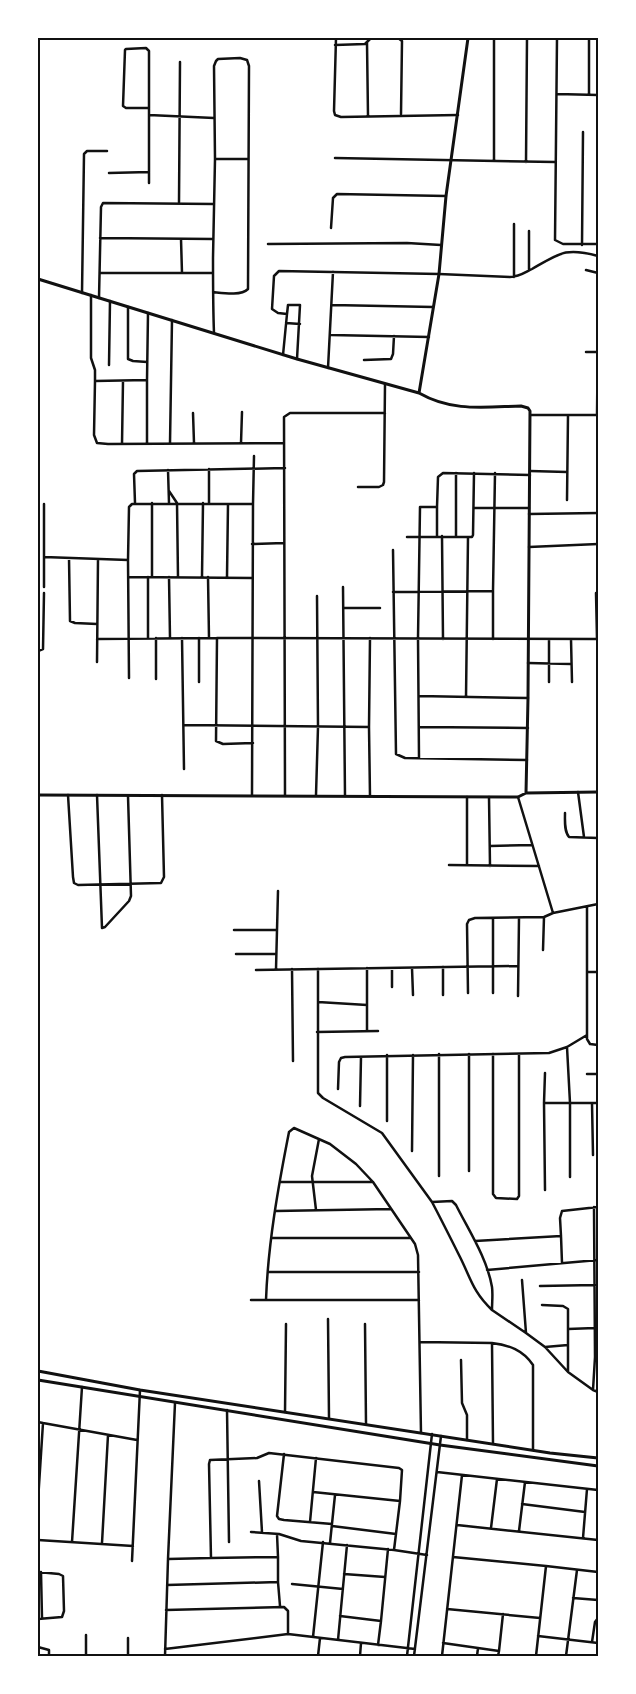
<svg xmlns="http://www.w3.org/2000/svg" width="636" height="1694" viewBox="0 0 636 1694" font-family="Bitter,serif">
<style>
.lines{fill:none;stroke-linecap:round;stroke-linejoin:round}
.minor{stroke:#111;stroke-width:2.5}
.tertiary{stroke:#111;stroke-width:3}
.secondary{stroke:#111;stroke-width:3}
.neatline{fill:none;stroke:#111;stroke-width:2}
</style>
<rect width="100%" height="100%" fill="#fff"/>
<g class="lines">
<path class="minor" d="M336,38L334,111L335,115L341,117L458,115
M398,38L402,41L401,114
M557,38L555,240L563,244H598
M367,43L368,116
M335,45L365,44L371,38
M557,94L598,95
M589,94V38
M149,108H126L123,106L125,50L126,49L146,48L149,51V115L214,118
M149,115V183
M598,116V124
M335,158L555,162
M215,159H248
M494,161V38
M526,162L527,38
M109,173L149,172
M179,202L180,62
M331,228L333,198L337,194L446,196
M529,231V269
M100,238L213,239
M181,239L182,273
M268,244L407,243L441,245
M582,245L583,132
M586,270L598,273
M100,273H213
M514,277V224
M213,292C223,293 241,296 248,289L249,66L247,60L240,58L218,59L216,61L214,66L215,159L213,258C213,283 213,308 214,333
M82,293L84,154L87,151H107
M91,295V358L95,370V381
M99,298L101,207L103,203L214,204
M332,305L433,307
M128,307V359L133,361L147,362
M148,313L147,380L95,381L94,435L97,443L108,444L284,443
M287,314L288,305H300L297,359
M286,323L300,324
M331,335L429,337
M586,352H598
M283,355L287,314L278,313L272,309L274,276L279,271L439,274L510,277C519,277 524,273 532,269C560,253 566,247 598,256
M364,360L391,359L393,354L394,336
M109,365L110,301
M328,368L333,272
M147,380V443
M193,413L194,443
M531,415H598
M597,415L598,326
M170,443L172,320
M241,443L242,412
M122,444L123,381
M209,469V504
M168,470L169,503
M530,471L567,472
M358,487H379L383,485L384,482L385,384
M169,491L177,503L178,577
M567,500L568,415
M135,503L134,474L137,471L285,468
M152,503V577
M44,504V587
M253,504L254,456
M437,507V536
M474,508H529
M529,514L598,513
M442,536L443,639
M407,537H456V473
M456,537H472L473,535L474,473
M252,544L284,543
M529,547L598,544
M393,550L396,754L405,758L527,760
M44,557L128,560L129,678
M69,558L70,621L75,623L97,624
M128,560L129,507L132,504H253L252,795
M129,577L252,578
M148,577V638
M169,577L170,638
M202,577L203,503
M208,577L209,638
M227,577L228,504
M343,587L345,796
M493,591L495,473
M393,592L493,591V639
M596,593L597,639
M344,608H380
M156,638V679
M182,638L184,769
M217,638L216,741L223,744L253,743
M97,639L217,638L598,639
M571,639L572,682
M38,651L43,649L44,593
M97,662L98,559
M528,663L571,664
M199,682V638
M549,682V639
M419,696L528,698
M466,697L468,537
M184,725L369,727L370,796
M369,727L370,638
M419,727L528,728
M419,758L418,638L420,507H437L438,477L443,473L530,475
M578,792L584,837
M68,795L73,877L74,883L78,885L161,883L164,877L162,795
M97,795L102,928L105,927L129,901L131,896L128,796
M285,795L284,417L290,413H385
M316,795L318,727L317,596
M489,797L490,866
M518,797L553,913
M565,813C565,821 564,831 569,837L598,838
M490,846L532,845
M449,865L539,866
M467,865V797
M587,907V1039L590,1044L598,1045
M493,918V993
M234,930H277
M543,950L544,917
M236,954H276
M443,967V995
M367,968V1031
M412,968L413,995
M276,969L278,891
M292,969L293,1061
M318,969V1093L323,1098L382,1133L432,1202
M256,970L518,966
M588,972H598
M392,987V968
M468,993L467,924L469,920L475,918L544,917L553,913L598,904
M518,996L519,918
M318,1002L367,1005
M317,1032L378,1031
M567,1047L570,1103V1177
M469,1054V1171
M493,1054V1194L496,1198L517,1199L519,1196V1054
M387,1055V1121
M545,1073L544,1103H598
M587,1074H598
M338,1089L339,1062L341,1058L345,1057L549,1053L567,1047L587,1035
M544,1103L545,1190
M592,1103L593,1155
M360,1106L361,1057
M412,1151L413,1055
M439,1176V1054
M280,1182H373
M594,1207L595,1357H598
M316,1210L312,1176L319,1139
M276,1211L391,1209
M561,1236L560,1218L562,1211L598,1207
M272,1238H411
M475,1241L561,1236L562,1263
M487,1270L598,1260
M268,1272H419
M522,1280L526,1333
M540,1286L595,1285
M251,1300H419
M266,1300C268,1244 278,1188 289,1132L294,1128L330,1144L356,1164L373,1182L415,1244L418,1255L421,1433
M542,1305L563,1306L568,1309V1372L593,1390L595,1357
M492,1310C473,1292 471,1279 460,1257C451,1239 442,1221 432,1202L452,1201L456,1205C469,1231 487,1258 492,1287C493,1294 492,1302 492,1310L526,1333L545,1347L568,1345
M328,1319L329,1418
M365,1324L366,1424
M568,1329L595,1328
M420,1342L492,1343L493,1444
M492,1343C509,1345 523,1350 533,1365V1450
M545,1347L568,1372
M461,1360L462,1403L467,1415V1440
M593,1390L598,1392
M175,1403L168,1559L211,1558L209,1464L210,1460L257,1458L269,1453L399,1468L402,1470L400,1501L394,1550
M227,1410L229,1542
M285,1412L286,1324
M38,1422L43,1423L38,1501
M43,1423L137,1440
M284,1454L277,1516L279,1519L284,1520L332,1524
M437,1472L598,1490
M259,1481L262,1532
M313,1492L400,1501
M522,1504L585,1512
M310,1522L316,1458
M457,1525L598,1540
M332,1526L396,1534
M491,1528L497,1479
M519,1531L525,1482
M251,1532L279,1534L301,1541L394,1550L427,1555
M583,1538L587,1489
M38,1540L133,1546
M72,1542L82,1387
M102,1543L108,1435
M330,1543L335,1495
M453,1557L546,1566L536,1656
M211,1558L278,1557L277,1534
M132,1561L140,1390
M546,1566L598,1572
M38,1572L59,1574L63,1576L64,1611L62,1617L38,1619
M41,1572L42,1618
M344,1574L385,1577
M278,1582L280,1606
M292,1584L343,1589
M167,1585L278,1582V1557
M573,1598L598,1600
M447,1609L540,1618
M166,1610L284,1607L288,1611V1634
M340,1616L381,1621L388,1549
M538,1636L598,1643
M313,1637L323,1542
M338,1640L347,1545
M592,1642L595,1622L598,1618
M443,1643L499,1651L503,1614
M378,1645L381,1621
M38,1647L49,1650V1656
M165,1649L288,1634L415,1649
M86,1656V1635
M128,1656V1638
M165,1656L168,1559
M318,1656L320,1638
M360,1656L361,1643
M407,1656L432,1434
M414,1656L441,1436
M442,1656L462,1475
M477,1656L478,1648
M498,1656L499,1651
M566,1656L577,1570"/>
<path class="tertiary" d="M38,279L297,359L419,393L439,274L446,196L468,38
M419,393C452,412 484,407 521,406L528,408L530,411L528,698L526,793
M38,795L518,797L526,793L598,792"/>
<path class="secondary" d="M38,1371L140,1390L550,1453L598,1458
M38,1380L440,1445L598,1466"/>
</g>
<rect width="636" height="1694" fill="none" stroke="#ffffff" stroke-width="78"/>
<rect x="39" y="39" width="558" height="1616" class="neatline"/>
</svg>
